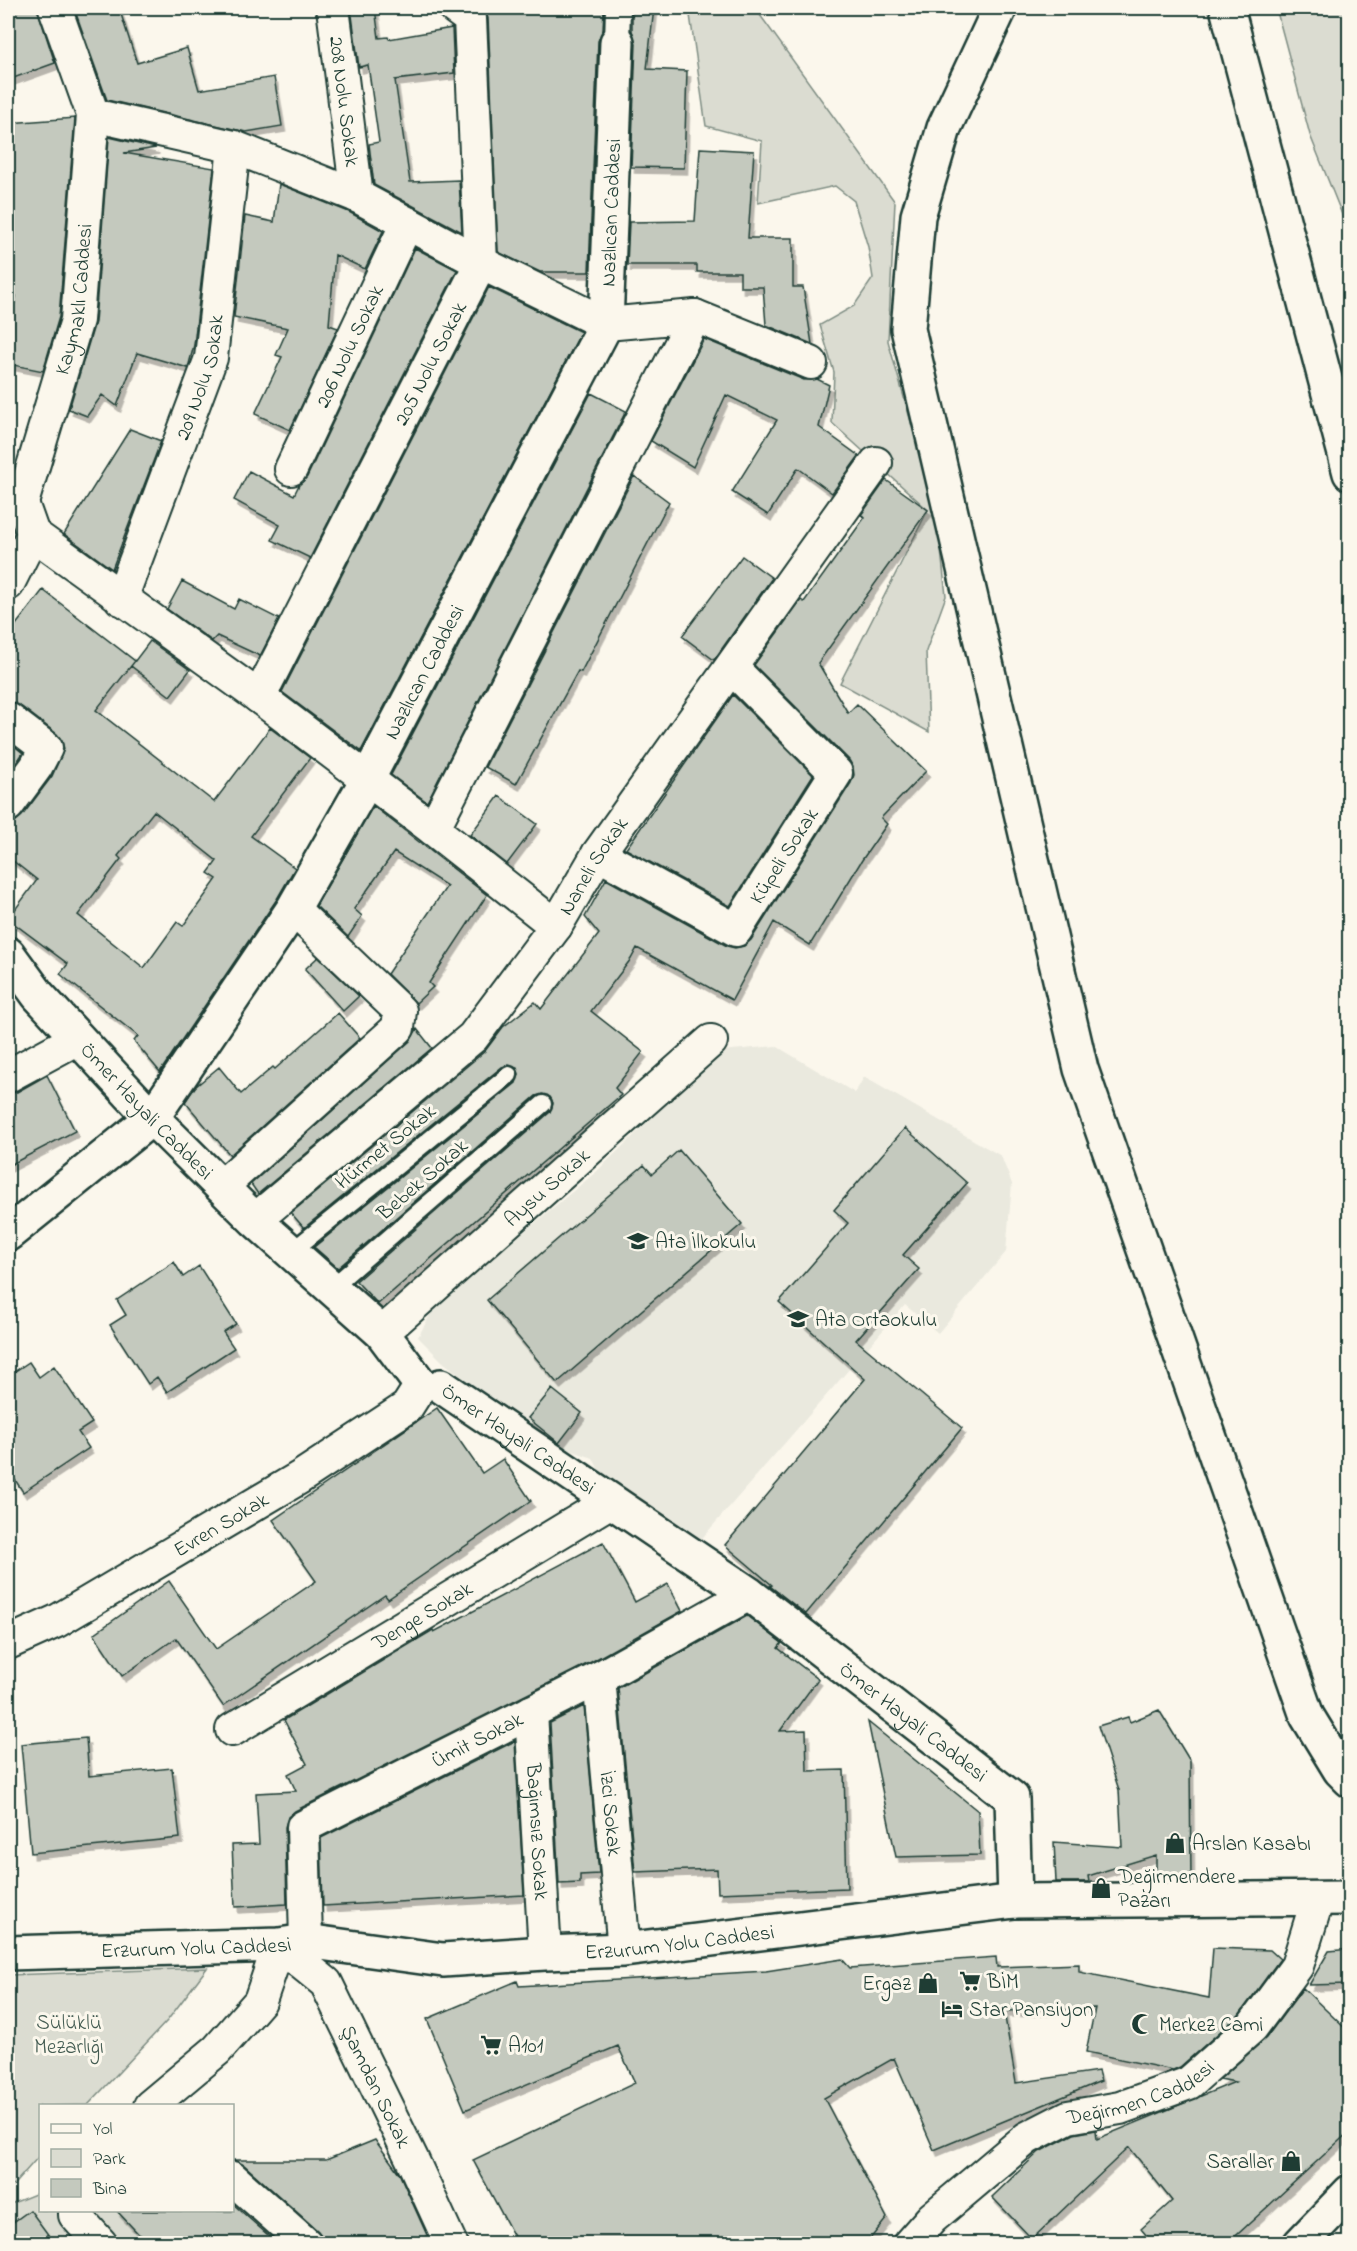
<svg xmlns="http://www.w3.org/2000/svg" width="1357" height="2251" viewBox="0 0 1357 2251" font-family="'Indie Flower',sans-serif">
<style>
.built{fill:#eae9de}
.green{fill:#dbdcd1;stroke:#7d8c82;stroke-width:1.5}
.building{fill:#c4c9be;stroke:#1f3d34;stroke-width:1.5;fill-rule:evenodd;filter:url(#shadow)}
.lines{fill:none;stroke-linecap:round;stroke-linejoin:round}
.service-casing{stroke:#1f3d34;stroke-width:21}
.pedestrian-casing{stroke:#1f3d34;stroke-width:28}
.minor-casing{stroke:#1f3d34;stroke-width:36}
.tertiary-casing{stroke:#1f3d34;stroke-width:38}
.primary-casing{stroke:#1f3d34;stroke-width:38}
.service{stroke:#fbf7ec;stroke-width:16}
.pedestrian{stroke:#fbf7ec;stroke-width:24}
.minor{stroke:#fbf7ec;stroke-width:32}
.tertiary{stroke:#fbf7ec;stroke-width:33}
.primary{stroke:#fbf7ec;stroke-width:33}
.labels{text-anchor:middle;stroke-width:6;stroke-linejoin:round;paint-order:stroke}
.street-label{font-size:21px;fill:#1f3d34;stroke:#fbf7ec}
.poi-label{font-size:21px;fill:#1f3d34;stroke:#fbf7ec;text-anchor:start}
.park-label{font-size:21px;fill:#455d53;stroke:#fbf7ec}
</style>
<defs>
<filter id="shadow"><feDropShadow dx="3.5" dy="6" stdDeviation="0" flood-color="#0004"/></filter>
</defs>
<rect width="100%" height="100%" fill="#fbf7ec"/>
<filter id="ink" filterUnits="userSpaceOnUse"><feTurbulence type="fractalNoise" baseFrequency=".0167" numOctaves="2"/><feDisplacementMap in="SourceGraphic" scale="12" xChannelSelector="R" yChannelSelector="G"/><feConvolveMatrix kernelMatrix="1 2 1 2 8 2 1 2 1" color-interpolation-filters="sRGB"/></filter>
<g filter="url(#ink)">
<path class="built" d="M776,1046L855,1093L864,1077L1001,1156L1012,1184L1006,1252L938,1333L905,1305L697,1544L601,1474L593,1458L559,1446L522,1423L443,1362L418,1337L435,1306L596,1172L721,1051Z"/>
<path class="green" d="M689,8H755L895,202L888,341L937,514L946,596L926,651L929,732L840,683L928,510L832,423L834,372L820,325L854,306L873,278L868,247L854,201L835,186L758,203L762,141L706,126Z
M1276,8H1349V232L1310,135Z
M207,1968L167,2021L88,2105L40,2106V2155L8,2191V1975Z
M40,2192V2210L117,2211L148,2243H16L8,2220V2205Z"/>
<path class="building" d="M8,8H37L55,63L8,80Z
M74,8H119L137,63L187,48L199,90L274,77L282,126L246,132L107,100Z
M351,8H375L379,38L388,37L389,39L452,28L454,73L395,80L410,182L459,180L462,232L374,185L369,144L379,142L368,65L359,67Z
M483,8H604L603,30L598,41L589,272H540L498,252L488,18Z
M632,8H654L647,69L687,71L684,168L631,167L636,43L632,31Z
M75,118L59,317L43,371L8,364V335L16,296L8,294V123Z
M109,137L156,148L124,153L214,168L194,345L188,368L137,353L117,406L102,395L87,416L69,409L95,322Z
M700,148L754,151L748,238H793V287H803L812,344L766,325L763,287H740V272H697V265H627L629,222L695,221Z
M279,184L349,212L383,231L365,269L335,255L329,325L338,328L290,430L255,414L282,357L276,355L288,328L234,317L245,216L274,222Z
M415,248L457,270L310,558L272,540L280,525L234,500L249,471L294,495L299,485L307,477Z
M489,287L581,332L361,751L282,692Z
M704,339L804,380L817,379L829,385L819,427L859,456L832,493L798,468L768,515L732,492L777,420L726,395L693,467L651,441Z
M591,393L626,411L427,802L391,775Z
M130,429L161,441L112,569L64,534Z
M634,476L669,502L581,672L578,671L516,784L485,767Z
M886,480L928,510L818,663L848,713L857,704L926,771L881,818L887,824L862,860L810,945L774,922L732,1000L637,948L631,959L591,1011L643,1052L615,1088L621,1095L378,1304L356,1281L550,1112L553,1103L550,1097L542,1094L536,1096L338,1268L314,1247L516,1083L519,1074L517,1068L508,1065L502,1067L304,1228L291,1213L485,1051L503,1027L535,1002L541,1009L599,934L585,917L606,879L727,946L735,948L744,946L751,940L851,783L854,775L853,767L849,760L754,665L801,600L804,602L865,517L861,515Z
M742,556L772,578L714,660L682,636Z
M182,581L234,609L239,599L279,619L260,656L217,636L212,641L167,609Z
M43,590L135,661L96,710L214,802L270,728L310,758L251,836L295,868L277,899L160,1072L134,1041L138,1036L60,974L68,964L8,919L37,880L8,857V823L16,821L22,816L52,776L64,749L62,741L57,734L19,705L8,701V635ZM154,811L217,861L208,873L217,879L183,926L177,922L144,968L78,915L121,859L118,856Z
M150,641L190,670L170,696L131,666Z
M733,695L813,775L730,906L626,849Z
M8,741L23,753L8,775Z
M499,796L537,824L507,864L470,835Z
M373,806L487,895L429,983L433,987L416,1003L387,974L447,886L394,852L354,909L362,916L348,937L316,906Z
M318,957L359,996L343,1011L305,969Z
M338,1013L360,1038L230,1155L185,1102L195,1087L219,1067L241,1094L273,1067L275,1069Z
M417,1029L432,1048L258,1194L251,1184L410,1041Z
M47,1075L75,1131L8,1166V1094L17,1092Z
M905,1128L967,1183L903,1255L919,1269L856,1340L962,1428L806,1614L770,1586L772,1585L725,1545L865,1379L779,1302L848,1223L834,1210Z
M679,1150L742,1224L557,1383L487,1300L644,1165L652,1174Z
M174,1262L183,1277L199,1266L236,1324L223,1332L234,1348L167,1392L157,1377L148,1384L110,1325L126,1315L117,1300Z
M29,1362L39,1377L54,1366L92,1423L78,1432L89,1448L23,1492L8,1469V1376Z
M552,1389L582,1413L559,1443L528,1418Z
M437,1408L482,1473L503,1459L531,1501L388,1599L385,1595L223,1706L176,1638L122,1676L94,1634L169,1581L216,1649L316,1581L273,1520Z
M603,1542L635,1602L668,1584L682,1611L591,1662L295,1811L288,1817L285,1827L287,1904L235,1907L232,1845L259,1844L256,1793L296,1791L288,1774L307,1764L284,1720L433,1630L434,1632Z
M747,1616L782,1643L778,1648L818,1679L780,1731L806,1730L807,1771L844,1770L847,1888L718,1893L717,1869L635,1872L618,1688Z
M584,1706L599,1874L580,1875V1883L559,1884L550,1723Z
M1159,1710L1190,1761L1191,1880L1156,1878V1855L1088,1876L1089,1882H1056L1054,1842L1122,1847L1119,1790L1098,1726L1128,1717L1130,1722Z
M868,1722L978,1811L980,1855L896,1857Z
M86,1738L89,1776L172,1768L180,1838L31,1853L21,1744Z
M515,1741L524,1895L323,1906L321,1838Z
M1213,1948L1270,1950L1280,1959L1239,2015L1180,2067L1173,2070L1086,2052L1095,2008L1004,2011L1016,2083L1098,2071L1101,2081L934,2150L894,2058L824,2098L887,2218L866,2244H518L473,2160L635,2083L618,2046L465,2110L427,2019L517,1981L519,1986L766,1971L842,1959L850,1968L996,1957L997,1967L1079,1964V1972L1209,1998Z
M1350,1949V1984L1309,1985L1329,1951Z
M1303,1988L1350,2033V2131L1227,2244H1154L1141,2229L1172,2201L1129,2147L1032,2239L992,2197L1039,2152L1074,2134L1096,2130L1097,2139L1235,2082L1220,2079L1266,2038Z
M375,2140L399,2173L431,2244H323V2238L318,2231L244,2165L232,2160H326Z
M232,2203L278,2244H148L117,2211H232Z
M30,2210L55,2244H8V2226Z"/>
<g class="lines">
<defs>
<path id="service" d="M291,1252L509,1075
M331,1288L543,1104"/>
<path id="pedestrian" d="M617,42L618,8"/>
<g id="minor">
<path id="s1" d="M333,8L357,196"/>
<path d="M93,115L234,147L357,196L481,263L606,324L695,316L811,363"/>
<path id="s2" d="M291,469L407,223"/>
<path d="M33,534L259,697L433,829L556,926"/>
<path id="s3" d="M8,584L33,534L22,503L77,320L93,115L55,8"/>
<path id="s4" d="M121,599L211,358L234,147"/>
<path id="s5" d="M259,697L481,263L470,19L455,8"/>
<path d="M8,719L46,748L36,767L8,805"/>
<path d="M433,829L695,316"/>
<path id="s6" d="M598,854L736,930L836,773L732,668"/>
<path d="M8,1076L78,1038"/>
<path d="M221,1187L398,1028L400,1011L293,909"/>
<path id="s7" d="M255,1220L473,1037L556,926L598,854L876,463"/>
<path id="s8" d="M382,1333L711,1041"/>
<path id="s9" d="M8,1643L57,1621L299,1478L407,1407L421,1385"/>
<path id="s10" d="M599,1678L624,1950"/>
<path id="s11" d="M531,1712L545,1953"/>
<path id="s12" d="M232,1730L611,1501"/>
<path id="s13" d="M306,1941L303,1827L599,1678L749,1594"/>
<path id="s14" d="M150,2106L217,2050L260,2001L279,1945L326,1983L412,2159L451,2244"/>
<path d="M232,2178L306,2244"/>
<path d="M75,2210V2215L101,2244"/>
<path id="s15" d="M909,2244L932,2218L1027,2138L1068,2117L1120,2108L1189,2083L1252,2027L1297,1966L1318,1898"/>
</g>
<g id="tertiary">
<path id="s16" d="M8,954L38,995L152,1118L255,1220L382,1333L421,1385"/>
<path id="s17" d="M8,1234L152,1118L293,909L367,780L606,324L617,42"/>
<path id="s18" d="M441,1386L749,1594L1012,1798L1015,1901"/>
<path id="s19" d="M8,1953L279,1945L306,1941L443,1960L545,1953L624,1950L1015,1901L1350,1898"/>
</g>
<path id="primary" d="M1000,8L944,128L918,216L908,329L1081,1069L1307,1716L1340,1770L1350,1780
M1227,8L1350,473
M1300,2244L1350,2192"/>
</defs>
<use href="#service" class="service-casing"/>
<use href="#pedestrian" class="pedestrian-casing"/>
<use href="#minor" class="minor-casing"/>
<use href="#tertiary" class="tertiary-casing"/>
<use href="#primary" class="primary-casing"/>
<use href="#service" class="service"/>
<use href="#pedestrian" class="pedestrian"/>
<use href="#minor" class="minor"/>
<use href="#tertiary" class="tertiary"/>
<use href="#primary" class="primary"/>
</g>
</g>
<defs>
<symbol id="school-bare" viewBox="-9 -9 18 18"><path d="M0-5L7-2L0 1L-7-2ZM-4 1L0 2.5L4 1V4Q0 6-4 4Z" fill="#1f3d34" stroke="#fbf7ec" stroke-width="2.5" paint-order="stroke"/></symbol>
<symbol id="shop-bare" viewBox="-9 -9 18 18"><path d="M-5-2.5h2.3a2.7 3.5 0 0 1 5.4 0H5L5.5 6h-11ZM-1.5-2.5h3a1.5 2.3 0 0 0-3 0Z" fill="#1f3d34" stroke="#fbf7ec" stroke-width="2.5" paint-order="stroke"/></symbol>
<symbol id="supermarket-bare" viewBox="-9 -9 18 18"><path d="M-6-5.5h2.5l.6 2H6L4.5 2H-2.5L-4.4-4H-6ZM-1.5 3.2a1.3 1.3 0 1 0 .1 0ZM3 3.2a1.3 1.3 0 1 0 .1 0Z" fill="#1f3d34" stroke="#fbf7ec" stroke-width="2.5" paint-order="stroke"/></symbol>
<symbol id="hotel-bare" viewBox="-9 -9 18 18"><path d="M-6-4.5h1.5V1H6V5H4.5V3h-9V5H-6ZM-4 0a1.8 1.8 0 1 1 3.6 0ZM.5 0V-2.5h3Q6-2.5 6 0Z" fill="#1f3d34" stroke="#fbf7ec" stroke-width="2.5" paint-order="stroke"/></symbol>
<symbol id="mosque-bare" viewBox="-9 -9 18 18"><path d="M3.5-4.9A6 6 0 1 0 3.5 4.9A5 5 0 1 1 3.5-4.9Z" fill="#1f3d34" stroke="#fbf7ec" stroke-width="2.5" paint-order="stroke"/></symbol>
</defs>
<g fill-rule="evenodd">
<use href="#school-bare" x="623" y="1226" width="30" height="30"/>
<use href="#school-bare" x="783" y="1304" width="30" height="30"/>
<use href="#shop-bare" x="1160" y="1828" width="30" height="30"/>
<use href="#shop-bare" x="1086" y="1873" width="30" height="30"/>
<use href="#supermarket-bare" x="955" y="1966" width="30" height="30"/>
<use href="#shop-bare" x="913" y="1968" width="30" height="30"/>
<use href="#hotel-bare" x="937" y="1994" width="30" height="30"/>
<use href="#mosque-bare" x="1127" y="2009" width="30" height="30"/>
<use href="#supermarket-bare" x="476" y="2030" width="30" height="30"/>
<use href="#shop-bare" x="1276" y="2146" width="30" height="30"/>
</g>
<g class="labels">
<g class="street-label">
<text dy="7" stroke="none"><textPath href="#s1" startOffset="94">208 Nolu Sokak</textPath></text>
<text dy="7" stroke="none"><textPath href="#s17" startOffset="1212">Nazlıcan Caddesi</textPath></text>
<text dy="7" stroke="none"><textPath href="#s3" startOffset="300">Kaymaklı Caddesi</textPath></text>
<text dy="7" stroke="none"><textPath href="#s2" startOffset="136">206 Nolu Sokak</textPath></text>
<text dy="7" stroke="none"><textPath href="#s5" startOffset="375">205 Nolu Sokak</textPath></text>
<text dy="7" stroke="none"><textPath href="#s4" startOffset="236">209 Nolu Sokak</textPath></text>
<text dy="7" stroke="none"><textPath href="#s17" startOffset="708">Nazlıcan Caddesi</textPath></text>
<text dy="7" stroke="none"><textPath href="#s6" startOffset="246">Küpeli Sokak</textPath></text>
<text dy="7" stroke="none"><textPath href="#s7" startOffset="494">Naneli Sokak</textPath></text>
<text dy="7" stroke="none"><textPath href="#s16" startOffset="210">Ömer Hayali Caddesi</textPath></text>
<text transform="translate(385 1146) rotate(-39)" y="7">Hürmet Sokak</text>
<text transform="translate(422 1179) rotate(-41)" y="7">Bebek Sokak</text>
<text dy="7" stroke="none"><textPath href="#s8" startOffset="220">Aysu Sokak</textPath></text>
<text dy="7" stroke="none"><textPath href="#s18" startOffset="94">Ömer Hayali Caddesi</textPath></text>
<text dy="7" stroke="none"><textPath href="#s9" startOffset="244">Evren Sokak</textPath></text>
<text dy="7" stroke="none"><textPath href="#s12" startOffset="222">Denge Sokak</textPath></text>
<text dy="7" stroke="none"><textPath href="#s18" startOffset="580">Ömer Hayali Caddesi</textPath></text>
<text dy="7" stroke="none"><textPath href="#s13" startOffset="309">Ümit Sokak</textPath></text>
<text dy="7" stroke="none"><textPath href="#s10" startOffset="136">İzci Sokak</textPath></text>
<text dy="7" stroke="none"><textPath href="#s11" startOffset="120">Bağımsız Sokak</textPath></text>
<text dy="7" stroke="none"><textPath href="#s19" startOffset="674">Erzurum Yolu Caddesi</textPath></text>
<text dy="7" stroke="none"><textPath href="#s19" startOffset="188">Erzurum Yolu Caddesi</textPath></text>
<text dy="7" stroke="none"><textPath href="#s14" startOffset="387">Şamdan Sokak</textPath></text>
<text dy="7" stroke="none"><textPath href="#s15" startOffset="282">Değirmen Caddesi</textPath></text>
</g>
<g class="poi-label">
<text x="655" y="1248">Ata İlkokulu</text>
<text x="815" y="1326">Ata Ortaokulu</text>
<text x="1192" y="1850">Arslan Kasabı</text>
<text x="1118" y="1883">Değirmendere<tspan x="1118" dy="24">Pazarı</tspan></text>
<text x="987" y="1988">BİM</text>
<text x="911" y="1990" text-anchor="end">Ergaz</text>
<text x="969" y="2016">Star Pansiyon</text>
<text x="1159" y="2031">Merkez Cami</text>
<text x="508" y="2052">A101</text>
<text x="1274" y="2168" text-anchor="end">Sarallar</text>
</g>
<g class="park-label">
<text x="69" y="2029">Sülüklü<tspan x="69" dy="24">Mezarlığı</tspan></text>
</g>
</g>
<rect width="1357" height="2251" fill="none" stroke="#fbf7ec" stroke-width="30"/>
<rect x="15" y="15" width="1327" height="2221" fill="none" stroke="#1f3d34" stroke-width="2" filter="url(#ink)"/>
<rect x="39" y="2104" width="195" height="108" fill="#fbf7ec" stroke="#a3ada2" stroke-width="1.5"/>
<rect x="51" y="2124" width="30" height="9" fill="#fbf7ec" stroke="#a3ada2" stroke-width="1.5"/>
<text x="93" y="2134" font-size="18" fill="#1f3d34">Yol</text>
<rect x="51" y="2149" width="30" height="18" fill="#dbdcd1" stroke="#a3ada2" stroke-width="1.5"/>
<text x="93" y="2164" font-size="18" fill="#1f3d34">Park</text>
<rect x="51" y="2179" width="30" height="18" fill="#c4c9be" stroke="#a3ada2" stroke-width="1.5"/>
<text x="93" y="2194" font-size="18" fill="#1f3d34">Bina</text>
</svg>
